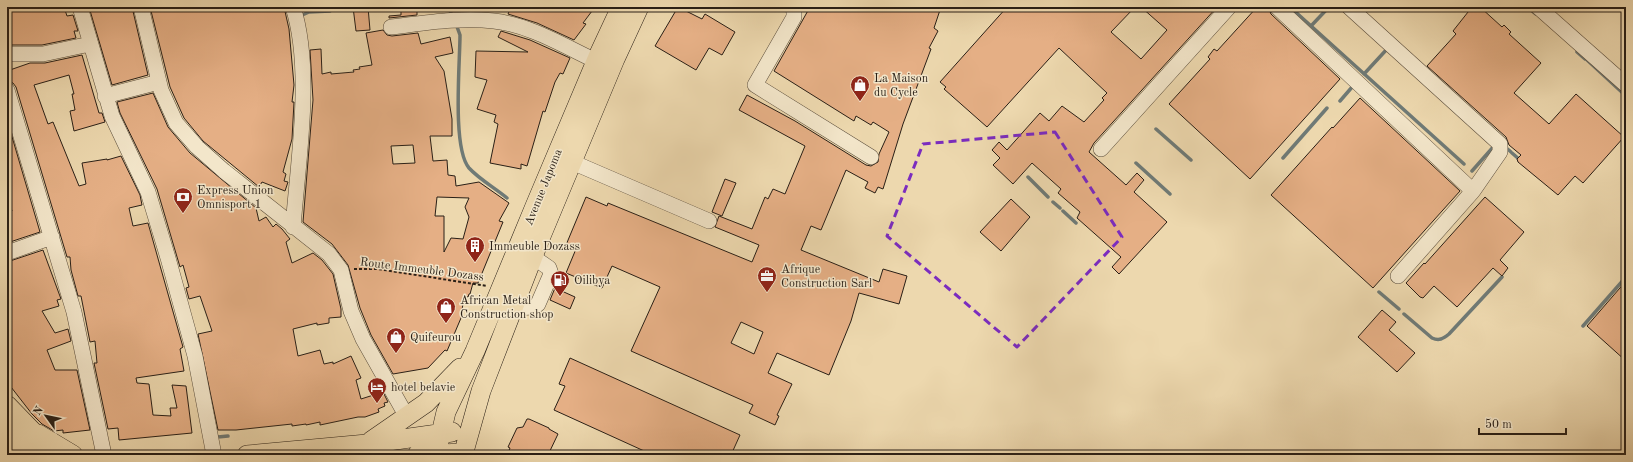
<svg xmlns="http://www.w3.org/2000/svg" width="1633" height="462" viewBox="0 0 1633 462" font-family="'Old Standard TT',serif">
<style>
.lines{fill:none;stroke-linecap:round;stroke-linejoin:round}
.stream{stroke:#6f7a76;stroke-width:3.5}
.building{fill:#e5af85;stroke:#291f16;fill-rule:evenodd}
.minor-casing{stroke:#5a4d3c;stroke-width:16}
.major-casing{stroke:#291f16;stroke-width:20}
.path{stroke:#291f16;stroke-width:2;stroke-dasharray:3 2;stroke-linecap:butt}
.minor{stroke:#f3e6ca;stroke-width:15}
.major{stroke:#edd8ae;stroke-width:19}
.marked{fill:none;stroke:#7b2cbf;stroke-width:3;stroke-dasharray:8 5;stroke-linejoin:round}
.labels{text-anchor:middle;stroke-width:3;stroke-linejoin:round;paint-order:stroke}
.poi-label{font-size:12px;fill:#291f16;stroke:#f3e6ca;text-anchor:start}
.street-label{font-size:12px;fill:#291f16;stroke:#f3e6ca}
</style>
<rect width="100%" height="100%" fill="#edd8ae"/>
<filter id="stains"><feTurbulence type="fractalNoise" baseFrequency=".005" numOctaves="4"/><feColorMatrix values="0 0 0 0 .2 0 0 0 0 .09 0 0 0 0 .02 0 0 0 .5 -.17"/></filter>
<radialGradient id="worn" r=".72"><stop offset=".6" stop-color="#630" stop-opacity="0"/><stop offset="1" stop-color="#630" stop-opacity=".3"/></radialGradient>
<g class="lines">
<path class="stream" d="M448,7L453,17
M1290,7L1464,164
M1527,7L1536,14
M300,16L309,12L330,11
M456,24L460,35C460,63 452,148 469,168C479,179 495,188 507,198
M1311,26L1329,7
M1577,52L1585,59
M1586,59L1626,96
M1364,74L1388,48
M1340,101L1353,86
M1156,129L1191,160
M1504,146L1511,152
M1512,153L1520,160
M1283,158L1327,108
M1136,163L1170,194
M1472,171L1495,145
M1028,177L1048,197
M1053,202L1060,208
M1063,211L1076,223
M1379,292L1399,309
M1404,314L1432,338C1439,341 1443,339 1449,334L1502,277
M1583,326L1626,277
M218,437L228,436"/>
</g>
<path class="building" d="M7,7H64L67,16L73,15L78,31H74L76,38L42,45H7Z
M89,7H132L148,75L112,85Z
M150,7H284L289,29L294,85L292,102H294L292,139L283,172L286,174L284,181L288,182L285,191L262,182L259,187L203,141L184,118L170,87Z
M353,7H368L370,30L356,31Z
M511,7H595L583,23L586,24L574,40L537,23L508,14Z
M678,7L702,19L705,14L735,32L722,55L709,48L696,70L655,46Z
M810,7H941L934,28L938,31L929,48L931,49L903,124L883,189L878,187L875,193L865,188L868,182L846,170L821,230L811,226L801,250L879,282L883,269L907,276L899,304L859,293L851,321L829,375L777,353L768,373L792,384L777,415L779,416L775,425L749,413L753,405L631,351L660,287L612,266L602,288L566,273L576,249L566,245L586,197L607,206L608,203L752,262L759,245L715,227L719,216L752,229L765,197L768,199L773,189L785,194L805,146L739,110L747,95L795,121L866,165L871,166L878,162L879,154L889,132L873,122L871,125L856,116L854,121L774,71ZM741,322L763,332L754,354L731,343Z
M1007,7H1135L1111,32L1141,59L1167,30L1141,7H1217L1094,143L1089,152L1126,185L1137,173L1144,180L1134,192L1167,222L1119,274L1112,267L1121,257L1077,218L1080,212L1058,193L1061,189L1032,163L1013,184L993,165L1000,158L992,150L999,142L1007,150L1040,113L1049,121L1062,106L1084,122L1104,100L1102,98L1107,93L1059,48L987,127L944,89L946,87L940,82Z
M1257,7H1268L1271,14L1340,79L1250,179L1169,104L1210,59L1208,57L1214,49L1217,51Z
M1472,7H1480L1502,27L1504,25L1511,32L1509,34L1541,63L1514,93L1549,124L1576,94L1624,137L1583,183L1575,176L1558,195L1518,162L1517,159L1521,155L1509,145L1506,137L1427,66L1456,34L1453,31Z
M401,11H417V15L389,18V16L401,15Z
M383,30L387,35L392,36L418,33L421,44L450,37L453,53L435,57L444,71L452,119V136H430L433,161L447,160L448,175L455,176L456,186L479,182L509,203L499,221L503,222L478,283H473L470,294H469L468,297L464,296L461,318L447,351L445,350L428,368L393,374L371,335L360,308L348,265L332,244L303,222L313,100L310,50L321,49L322,74L331,72V74L354,72L353,70L360,69L359,67L372,65L366,33ZM413,145L415,163L393,164L391,146ZM437,197L469,198L465,207L469,217L463,239L451,238L444,252V216H435Z
M501,31L530,40L570,58L563,74L560,73L555,82L545,112L543,111L527,166L521,164V169L490,163L498,124L494,122L496,115L477,109L487,80L475,77L476,51L528,52L498,37Z
M82,55L99,113H102L105,122L74,131L70,111L75,110L72,94H74L69,75L34,85L48,124L53,122L79,186L86,184L82,163L107,159V160L121,156L140,195L142,205L129,208L133,226L148,223L183,347L180,349L184,371L136,378L137,383L149,384L153,415L171,416L170,408H177L172,385L186,386L192,433L119,440L118,428L108,429L94,363H97L95,341L90,342L81,296H78L71,270L70,257H67L16,87L13,83L7,81V71L30,63H45Z
M153,93L168,127L190,153L256,208L259,221L266,217L273,227L276,224L282,229L290,239L286,242L292,263L313,253L322,260L333,274L341,309V317L329,318V323L317,325V323L293,329L298,356L320,350L324,364L333,362V364L351,356L361,378L356,380L361,399L383,392L388,402L384,403L385,406L378,409L379,412L365,417H358L320,425V422L306,425V424L292,426V424L236,430H218L198,334L212,331L200,296L189,299L186,288L189,287L183,265L180,267L157,189L120,113L117,102Z
M1360,98L1460,191L1373,288L1271,195L1332,127L1333,128Z
M10,130L40,232L7,243V213L12,211L7,195V131Z
M725,179L736,183L722,216L712,212Z
M1485,197L1524,232L1500,260L1508,268L1502,276L1493,268L1457,307L1434,286L1423,298L1420,297L1406,283L1424,263L1425,264Z
M1011,199L1030,217L1001,251L980,232Z
M43,250L61,299L57,300L59,306L42,311L55,333L68,329L71,341L47,350L55,370H77L90,430L63,433V430L54,431L42,424L32,414L11,387L7,390V262Z
M1626,281V361L1587,326Z
M555,288L575,297L570,309L550,300Z
M1382,310L1396,322L1389,330L1415,353L1397,372L1358,337Z
M570,358L740,435L731,455H653L554,410L565,386L559,384Z
M527,419H529L549,428V429L558,434L548,455H507L510,448L508,447L517,428L523,427Z"/>
<g class="lines">
<defs>
<path id="minor" d="M80,7L112,116L148,192L168,258L195,356L214,455
M141,7L161,90L176,123L197,147L224,171L329,254L341,270L351,311L363,339L407,417
M293,7C313,69 298,162 293,227
M792,7L794,11V17L755,85L871,157
M1277,7L1473,191L1398,276
M1349,7L1500,144V152L1473,191
M1538,7L1626,85
M391,27C425,23 460,17 494,21C530,25 564,46 596,61
M7,54H43L90,44
M7,90L74,312L104,455
M105,96L159,82
M1101,149L1229,7
M572,162L709,221
M7,253L52,237
M514,308L534,307L538,304L551,274L549,268L533,257"/>
<path id="major" d="M7,405L40,439L49,455
M8,410L17,431L29,455
M38,434L73,455
M371,441L426,403L460,368
M8,455L17,431
M247,455L367,444L452,432
M417,455L464,453
M436,455L446,412L475,351L535,206L600,52L621,7
M463,455L481,391L539,241L615,59L639,7"/>
</defs>
<use href="#minor" class="minor-casing"/>
<use href="#major" class="major-casing"/>
<path class="path" d="M354,269H378L487,286"/>
<use href="#minor" class="minor"/>
<use href="#major" class="major"/>
</g>
<path class="marked" d="M1055,132L1122,237L1017,347L887,236L923,144Z"/>
<defs>
<symbol id="shop-pin" viewBox="-11 -11 22 30"><path d="M0 17L-7.5 6A9.5 9.5 0 1 1 7.5 6Z" fill="#8f2418" stroke="#f3e6ca"/><path d="M-5-2.5h2.3a2.7 3.5 0 0 1 5.4 0H5L5.5 6h-11ZM-1.5-2.5h3a1.5 2.3 0 0 0-3 0Z" fill="#fff"/></symbol>
<symbol id="bank-pin" viewBox="-11 -11 22 30"><path d="M0 17L-7.5 6A9.5 9.5 0 1 1 7.5 6Z" fill="#8f2418" stroke="#f3e6ca"/><path d="M-6-4H6V4H-6ZM0-2.3a2.3 2.3 0 1 0 0 4.6a2.3 2.3 0 1 0 0-4.6Z" fill="#fff"/></symbol>
<symbol id="building-pin" viewBox="-11 -11 22 30"><path d="M0 17L-7.5 6A9.5 9.5 0 1 1 7.5 6Z" fill="#8f2418" stroke="#f3e6ca"/><path d="M-4-6H4V6H1V3H-1V6H-4ZM-2.5-4.3h1.7v1.8h-1.7ZM.8-4.3h1.7v1.8H.8ZM-2.5-1h1.7V.8h-1.7ZM.8-1h1.7V.8H.8Z" fill="#fff"/></symbol>
<symbol id="office-pin" viewBox="-11 -11 22 30"><path d="M0 17L-7.5 6A9.5 9.5 0 1 1 7.5 6Z" fill="#8f2418" stroke="#f3e6ca"/><path d="M-6-3h4V-5.5h4V-3h4V5H-6ZM-1-4.5V-3h2v-1.5ZM-6 0V1H6V0Z" fill="#fff"/></symbol>
<symbol id="fuel-pin" viewBox="-11 -11 22 30"><path d="M0 17L-7.5 6A9.5 9.5 0 1 1 7.5 6Z" fill="#8f2418" stroke="#f3e6ca"/><path d="M-5.5-6h7V0h2V4h1.3V-2.5L3-4.5l.8-.8L6-3V5H2.5V1h-1V6h-7ZM-4.2-4.7v3.2H.2V-4.7Z" fill="#fff"/></symbol>
<symbol id="hotel-pin" viewBox="-11 -11 22 30"><path d="M0 17L-7.5 6A9.5 9.5 0 1 1 7.5 6Z" fill="#8f2418" stroke="#f3e6ca"/><path d="M-6-4.5h1.5V1H6V5H4.5V3h-9V5H-6ZM-4 0a1.8 1.8 0 1 1 3.6 0ZM.5 0V-2.5h3Q6-2.5 6 0Z" fill="#fff"/></symbol>
</defs>
<g fill-rule="evenodd">
<use href="#shop-pin" x="849" y="74" width="22" height="30"/>
<use href="#bank-pin" x="172" y="186" width="22" height="30"/>
<use href="#building-pin" x="464" y="235" width="22" height="30"/>
<use href="#office-pin" x="756" y="265" width="22" height="30"/>
<use href="#fuel-pin" x="549" y="269" width="22" height="30"/>
<use href="#shop-pin" x="435" y="296" width="22" height="30"/>
<use href="#shop-pin" x="385" y="326" width="22" height="30"/>
<use href="#hotel-pin" x="366" y="376" width="22" height="30"/>
</g>
<g class="labels">
<g class="poi-label">
<text x="874" y="82">La Maison<tspan x="874" dy="14">du Cycle</tspan></text>
<text x="197" y="194">Express Union<tspan x="197" dy="14">Omnisport 1</tspan></text>
<text x="489" y="250">Immeuble Dozass</text>
<text x="781" y="273">Afrique<tspan x="781" dy="14">Construction Sarl</tspan></text>
<text x="574" y="284">Oilibya</text>
<text x="460" y="304">African Metal<tspan x="460" dy="14">Construction shop</tspan></text>
<text x="410" y="341">Quifeurou</text>
<text x="391" y="391">hotel belavie</text>
</g>
<g class="street-label">
<text transform="translate(543 187) rotate(-68)" y="4">Avenue Japoma</text>
<text transform="translate(422 269) rotate(7)" y="4">Route Immeuble Dozass</text>
</g>
</g>
<rect width="1633" height="462" fill="none" stroke="#edd8ae" stroke-width="24"/>
<rect x="8" y="8" width="1617" height="446" fill="none" stroke="#291f16" stroke-width="2"/>
<rect x="12" y="12" width="1609" height="438" fill="none" stroke="#291f16"/>
<g transform="translate(46 416) rotate(303)" stroke="#f3e6ca" stroke-width="3" paint-order="stroke">
<path d="M0-3L7 15L0 10L-7 15Z" fill="#291f16"/>
<text y="-6" font-size="11" font-weight="bold" text-anchor="middle" fill="#291f16">N</text>
</g>
<path d="M1479 428v6h87v-6" fill="none" stroke="#291f16" stroke-width="2"/>
<text x="1485" y="428" font-size="12" fill="#291f16" stroke="#f3e6ca" stroke-width="3" paint-order="stroke">50 m</text>
<rect width="100%" height="100%" filter="url(#stains)"/>
<rect width="100%" height="100%" fill="url(#worn)"/>
</svg>
